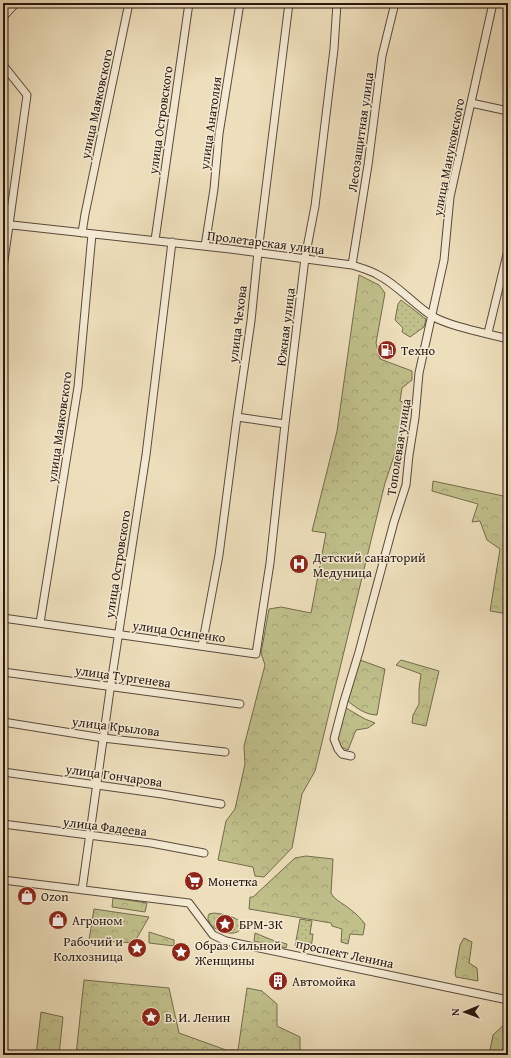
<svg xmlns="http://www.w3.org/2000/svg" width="511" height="1058" viewBox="0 0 511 1058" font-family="'Gentium Book Plus',serif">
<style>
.grass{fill:url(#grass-dots);stroke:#746c4e}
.forest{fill:url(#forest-crowns);stroke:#746c4e}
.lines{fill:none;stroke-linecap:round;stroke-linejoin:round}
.minor-casing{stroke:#5a4a3c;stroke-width:9}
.minor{stroke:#f4ead3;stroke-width:7}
.labels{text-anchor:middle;stroke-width:3;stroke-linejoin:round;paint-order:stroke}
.street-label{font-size:13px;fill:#281811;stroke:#f4ead3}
.poi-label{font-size:13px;fill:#281811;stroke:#f4ead3;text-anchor:start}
</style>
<defs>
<pattern id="grass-dots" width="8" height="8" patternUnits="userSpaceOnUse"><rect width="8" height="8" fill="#c0c08b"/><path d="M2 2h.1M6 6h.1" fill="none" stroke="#a5a477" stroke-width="1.8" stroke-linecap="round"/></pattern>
<pattern id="forest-crowns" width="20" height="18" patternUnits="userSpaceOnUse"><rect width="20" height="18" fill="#c0c08b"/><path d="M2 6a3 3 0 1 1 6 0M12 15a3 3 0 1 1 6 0" fill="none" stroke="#a5a477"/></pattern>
</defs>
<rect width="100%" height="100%" fill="#eedfbc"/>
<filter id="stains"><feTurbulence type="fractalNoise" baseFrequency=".005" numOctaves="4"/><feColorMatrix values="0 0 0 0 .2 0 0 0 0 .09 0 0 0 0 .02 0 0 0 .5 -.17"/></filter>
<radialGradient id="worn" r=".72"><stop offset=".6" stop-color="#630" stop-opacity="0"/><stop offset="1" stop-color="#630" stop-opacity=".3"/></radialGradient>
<path class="grass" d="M401,300L426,319L424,327L410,337L402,332L403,328L395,320L398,304Z
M214,913C224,914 234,916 242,923C244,943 201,930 209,914Z
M300,919L312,921L310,934H313L311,949L295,946Z
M255,933L272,940L287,944L286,948L254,941Z"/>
<path class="forest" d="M359,275L379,285L385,293L376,343L380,359L412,371V380L402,388L400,401L408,404L406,421L385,483L315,771L302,794L292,848L264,877L255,876L253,867L218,860L226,821L235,809L245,764L244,746L265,665L261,653L269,609L281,607L311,613L326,533L312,531L337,431Z
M433,481L508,497V614L490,611L500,549L487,540L480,521L472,522L478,504L432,491Z
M360,660L385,669L377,715C366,715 356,708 348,701Z
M401,660L439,671L426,726L412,723L413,715L419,704V689L421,674L396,665Z
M346,708L365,719L375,723L368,728L356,730L348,750L339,746L337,737Z
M306,856L333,859L331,893C335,901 345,904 351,910C357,914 361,919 365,924L363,935L350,934L348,944L341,942L342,929L332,926L331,923L249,909L250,897H253L295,858Z
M113,898L147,903L145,912L112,907Z
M94,909L149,917L134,943L89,940Z
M149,932L174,940V946L149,943Z
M464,938L472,942L469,963L477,968L478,981L456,977L455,973L460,945Z
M84,980L169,988L179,1033L226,1050H238L247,988L262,991L277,1004V1026L300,1037V1055H76Z
M41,1012L63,1017L59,1055H36Z
M508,1021V1055H489L493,1035Z"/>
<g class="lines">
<defs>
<path id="minor" d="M3,17L16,3
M3,65L27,95L3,268
M471,103L508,111
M3,224L230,249L352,265C361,268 370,270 378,275C398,285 413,304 432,316C451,327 486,333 508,339
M82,233L85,214L129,3
M155,240L189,3
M205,246L214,189L219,134L240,3
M352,265L368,165L382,56L395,3
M488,333L508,250
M237,417L285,424
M3,618L256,654L270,563L285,424L305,258L315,206L334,49L337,3
M40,623L78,387L92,234
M202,646L219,555L237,417L251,321L258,252L289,3
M3,672L240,704
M3,722L103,738L225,752
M351,756L342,754L338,749L334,739L344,701L359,652L394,522L406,485L409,455L415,418L419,373L444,260L450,197L493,3
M3,772L162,794L221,804
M3,824L151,843L204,853
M3,880L189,903L213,935L226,941L508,1000
M82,890L110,690L146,455L172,242"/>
</defs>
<use href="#minor" class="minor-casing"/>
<use href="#minor" class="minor"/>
</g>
<defs>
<symbol id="fuel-disc" viewBox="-11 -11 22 22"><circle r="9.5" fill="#8f2418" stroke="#f4ead3"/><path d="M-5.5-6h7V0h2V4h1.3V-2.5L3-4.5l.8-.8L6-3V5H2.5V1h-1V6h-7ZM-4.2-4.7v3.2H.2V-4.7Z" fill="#fff"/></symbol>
<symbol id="hospital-disc" viewBox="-11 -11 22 22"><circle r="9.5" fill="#8f2418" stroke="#f4ead3"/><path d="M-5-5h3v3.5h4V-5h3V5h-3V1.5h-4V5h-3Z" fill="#fff"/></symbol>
<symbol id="supermarket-disc" viewBox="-11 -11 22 22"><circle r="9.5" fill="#8f2418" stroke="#f4ead3"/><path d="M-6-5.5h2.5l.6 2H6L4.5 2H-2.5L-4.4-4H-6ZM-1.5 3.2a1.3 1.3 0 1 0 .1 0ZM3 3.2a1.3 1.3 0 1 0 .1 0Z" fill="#fff"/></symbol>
<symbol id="shop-disc" viewBox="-11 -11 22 22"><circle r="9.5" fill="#8f2418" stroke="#f4ead3"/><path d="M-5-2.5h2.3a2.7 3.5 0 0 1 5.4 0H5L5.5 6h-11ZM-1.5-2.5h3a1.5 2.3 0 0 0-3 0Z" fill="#fff"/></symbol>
<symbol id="sight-disc" viewBox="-11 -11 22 22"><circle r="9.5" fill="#8f2418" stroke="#f4ead3"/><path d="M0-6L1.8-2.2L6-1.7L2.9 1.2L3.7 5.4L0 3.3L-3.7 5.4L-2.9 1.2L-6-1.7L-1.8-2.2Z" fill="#fff"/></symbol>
<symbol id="building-disc" viewBox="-11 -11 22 22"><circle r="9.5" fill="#8f2418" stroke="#f4ead3"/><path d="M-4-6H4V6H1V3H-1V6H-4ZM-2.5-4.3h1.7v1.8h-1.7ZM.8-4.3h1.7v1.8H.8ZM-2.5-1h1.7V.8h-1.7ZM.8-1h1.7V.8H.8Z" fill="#fff"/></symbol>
</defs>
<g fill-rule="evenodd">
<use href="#fuel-disc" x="376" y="339" width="22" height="22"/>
<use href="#hospital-disc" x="288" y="553" width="22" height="22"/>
<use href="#supermarket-disc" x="183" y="870" width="22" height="22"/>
<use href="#shop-disc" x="16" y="885" width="22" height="22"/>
<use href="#shop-disc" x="47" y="909" width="22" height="22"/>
<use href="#sight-disc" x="214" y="913" width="22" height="22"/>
<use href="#sight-disc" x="126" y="937" width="22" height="22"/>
<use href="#sight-disc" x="170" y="941" width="22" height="22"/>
<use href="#building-disc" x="267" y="970" width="22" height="22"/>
<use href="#sight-disc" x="140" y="1006" width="22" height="22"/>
</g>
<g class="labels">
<g class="street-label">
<text transform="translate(96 104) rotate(-78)" y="5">улица Маяковского</text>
<text transform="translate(160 120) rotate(-82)" y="5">улица Островского</text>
<text transform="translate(210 123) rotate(-82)" y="5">улица Анатолия</text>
<text transform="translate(360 132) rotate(-82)" y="5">Лесозащитная улица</text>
<text transform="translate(448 157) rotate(-79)" y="5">улица Мануковского</text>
<text transform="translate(266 242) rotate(7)" y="5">Пролетарская улица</text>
<text transform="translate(237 324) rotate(-83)" y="5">улица Чехова</text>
<text transform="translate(285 327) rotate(-83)" y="5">Южная улица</text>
<text transform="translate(59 427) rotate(-82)" y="5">улица Маяковского</text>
<text transform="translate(398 447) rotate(-81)" y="5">Тополевая улица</text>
<text transform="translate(117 564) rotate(-81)" y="5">улица Островского</text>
<text transform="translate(179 631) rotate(8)" y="5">улица Осипенко</text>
<text transform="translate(123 676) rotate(8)" y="5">улица Тургенева</text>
<text transform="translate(116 726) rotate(7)" y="5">улица Крылова</text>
<text transform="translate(114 775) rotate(8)" y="5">улица Гончарова</text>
<text transform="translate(105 826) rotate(7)" y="5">улица Фадеева</text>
<text transform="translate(345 953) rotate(12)" y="5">проспект Ленина</text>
</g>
<g class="poi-label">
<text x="401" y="355">Техно</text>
<text x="313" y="562">Детский санаторий<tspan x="313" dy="15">Медуница</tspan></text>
<text x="208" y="886">Монетка</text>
<text x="41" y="901">Ozon</text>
<text x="72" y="925">Агроном</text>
<text x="239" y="929">БРМ-ЗК</text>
<text x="123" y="946" text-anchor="end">Рабочий и<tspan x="123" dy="15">Колхозница</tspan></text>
<text x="195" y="950">Образ Сильной<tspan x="195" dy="15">Женщины</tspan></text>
<text x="292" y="986">Автомойка</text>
<text x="165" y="1022">В. И. Ленин</text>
</g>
</g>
<rect width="511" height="1058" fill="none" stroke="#eedfbc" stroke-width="16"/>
<rect x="4" y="4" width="503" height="1050" fill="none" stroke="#281811" stroke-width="2"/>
<rect x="8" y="8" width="495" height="1042" fill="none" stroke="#281811"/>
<g transform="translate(465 1012) rotate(269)" stroke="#f4ead3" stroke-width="3" paint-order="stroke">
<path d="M0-3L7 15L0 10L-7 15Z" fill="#281811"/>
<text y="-6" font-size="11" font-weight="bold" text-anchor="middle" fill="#281811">N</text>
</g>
<rect width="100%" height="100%" filter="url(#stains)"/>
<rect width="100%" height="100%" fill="url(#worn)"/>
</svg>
